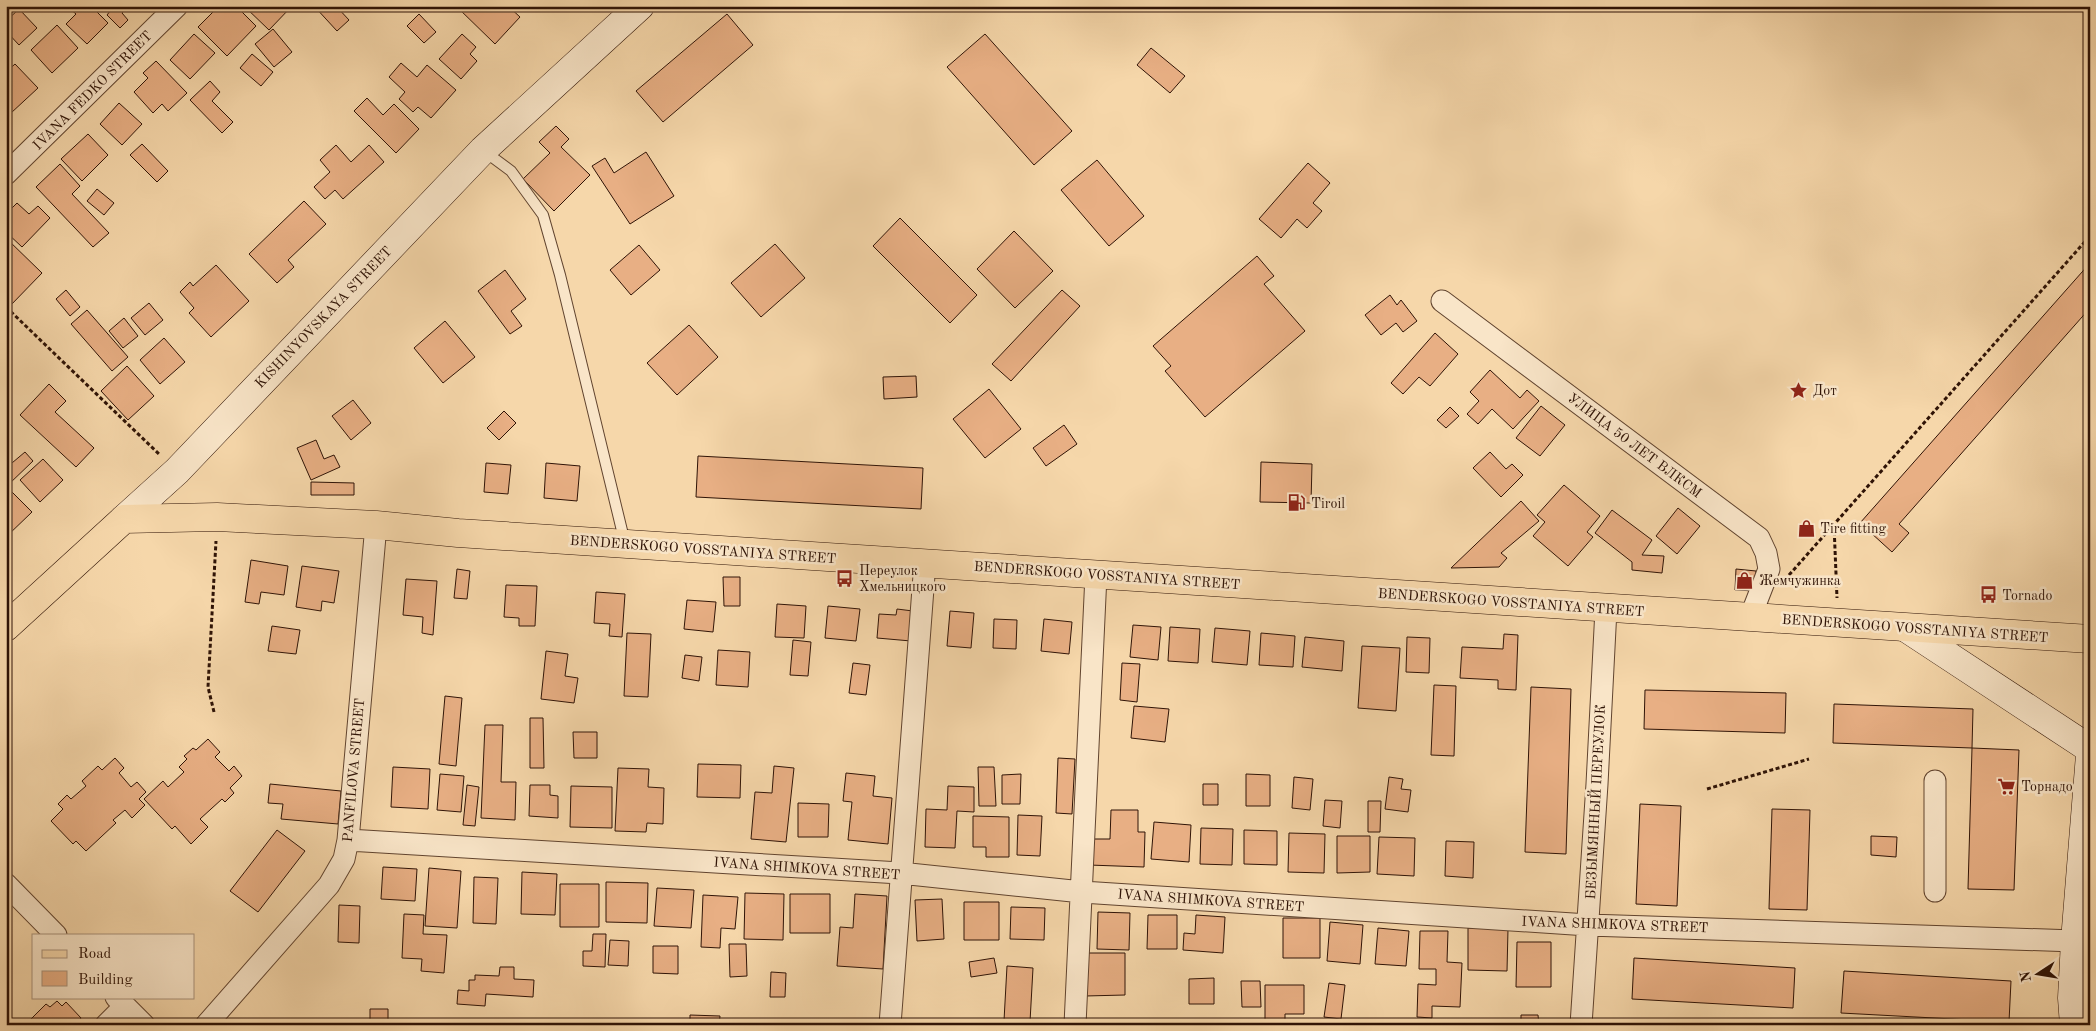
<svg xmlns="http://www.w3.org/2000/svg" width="2096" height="1031" viewBox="0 0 2096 1031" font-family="'Old Standard TT',serif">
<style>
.building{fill:#e8af84;stroke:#2f1306}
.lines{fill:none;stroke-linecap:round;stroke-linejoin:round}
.lane-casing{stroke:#61442f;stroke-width:12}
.street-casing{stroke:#61442f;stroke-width:23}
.secondary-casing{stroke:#2f1306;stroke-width:29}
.primary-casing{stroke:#2f1306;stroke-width:29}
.path{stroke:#2f1306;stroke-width:3;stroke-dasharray:4 2.5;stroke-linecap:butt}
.lane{stroke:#f9e5c8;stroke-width:10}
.street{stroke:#f9e5c8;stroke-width:21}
.secondary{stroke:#f9e5c8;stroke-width:28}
.primary{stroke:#f6d7aa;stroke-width:28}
.labels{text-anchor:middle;stroke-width:5;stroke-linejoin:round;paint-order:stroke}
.street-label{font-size:14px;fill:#2f1306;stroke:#f9e5c8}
.poi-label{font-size:14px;fill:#2f1306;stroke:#f9e5c8;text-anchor:start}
</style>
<rect width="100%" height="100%" fill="#f6d7aa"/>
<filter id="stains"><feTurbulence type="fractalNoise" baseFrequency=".004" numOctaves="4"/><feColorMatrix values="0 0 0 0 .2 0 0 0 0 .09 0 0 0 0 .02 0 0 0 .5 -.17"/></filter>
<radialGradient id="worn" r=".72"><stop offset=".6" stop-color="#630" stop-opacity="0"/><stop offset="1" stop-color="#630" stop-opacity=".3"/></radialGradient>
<path class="building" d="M70,6H91L108,23L87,44L66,24L76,14L68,7Z
M114,6H128L122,13L128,20L120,28L107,15Z
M219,6H236L256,26L227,56L198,27Z
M244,6H292L269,30Z
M314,6H336L349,20L337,31Z
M456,6H508L520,17L495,44Z
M19,9L37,28L19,45L6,31V21Z
M419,14L436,32L424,43L407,26Z
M727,14L753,45L663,122L636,91Z
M57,25L78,48L52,73L31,50Z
M273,29L292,52L274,67L255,44Z
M194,34L215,53L190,79L170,60Z
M462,34L476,47L470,54L477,61L461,79L439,59Z
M985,34L1072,131L1034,165L947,67Z
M1151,48L1185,76L1170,93L1137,65Z
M252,54L273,72L261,86L240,68Z
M156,61L187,93L168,111L162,104L153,113L134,92L148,78L143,73Z
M401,63L417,77L427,65L456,90L431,118L418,107L413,112L399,99L405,92L389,77Z
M15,64L38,88L11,113L6,107V72Z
M210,81L220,92L212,101L233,122L222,133L190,100Z
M367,98L383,115L394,104L419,129L396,153L354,111Z
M119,103L142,124L122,145L100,124Z
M556,126L569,139L561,147L590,175L554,211L523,179L550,153L539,142Z
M88,134L108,155L82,181L61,159Z
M142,144L168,171L157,182L130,155Z
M336,145L351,162L369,145L384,162L343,199L335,190L325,199L314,187L330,172L320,160Z
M646,152L674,196L630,224L592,166L605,158L614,173Z
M1097,160L1144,216L1109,246L1061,190Z
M1308,163L1330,183L1313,203L1322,211L1307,228L1297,219L1281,238L1259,219Z
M60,164L80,186L72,194L109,233L93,247L36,187Z
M97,189L114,203L104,215L87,201Z
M304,201L326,224L288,260L294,267L277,283L249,254Z
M17,203L29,214L38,206L50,218L22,247L6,232V214Z
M900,218L977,295L950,323L873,246Z
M1014,231L1053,271L1015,308L977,269Z
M6,238L42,273L9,307L6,304Z
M775,244L805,278L761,317L731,283Z
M639,245L660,270L631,295L610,270Z
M1257,256L1274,276L1264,284L1305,331L1205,417L1165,371L1171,366L1153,346Z
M2090,263V308L1899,524L1909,533L1892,552L1860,523Z
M216,265L249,301L211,337L189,313L194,308L180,292L190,282L193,286Z
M505,270L526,299L511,311L522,326L510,334L478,291Z
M66,290L80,307L70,316L56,299Z
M1062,290L1080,306L1011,381L992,364Z
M1390,295L1397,305L1401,300L1417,321L1403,332L1396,323L1381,335L1365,315Z
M149,303L163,320L145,335L131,318Z
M87,310L128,357L112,371L71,324Z
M124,318L138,336L123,348L109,331Z
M445,321L475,357L443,383L414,348Z
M689,325L718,357L677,395L647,363Z
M1435,333L1458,354L1430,386L1419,377L1403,394L1391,383Z
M164,338L185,362L160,384L140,360Z
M127,366L154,396L128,420L101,391Z
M1490,370L1520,398L1527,390L1539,401L1513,429L1492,409L1478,424L1467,414L1479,401L1470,392Z
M916,376L917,397L884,399L883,377Z
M49,384L66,401L55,412L94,448L76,467L20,415Z
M989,389L1021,429L985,458L953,419Z
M353,400L371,423L351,440L332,416Z
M1541,406L1565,425L1540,456L1516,438Z
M1450,407L1459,416L1446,428L1437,420Z
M504,411L516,423L499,440L487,428Z
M1064,425L1077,444L1046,466L1033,448Z
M316,440L324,459L334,455L340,467L311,480L297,448Z
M25,452L33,461L8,485L6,483V468Z
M1490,452L1506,469L1512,464L1523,475L1501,497L1473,468Z
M698,456L923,468L921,509L696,497Z
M43,459L63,480L40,502L20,480Z
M1261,462L1312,464L1311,503L1260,502Z
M486,463L511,465L508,494L484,492Z
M546,463L580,466L577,501L544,498Z
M311,482L354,483V495H311Z
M1564,485L1600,516L1587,532L1593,537L1568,566L1533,536L1545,522L1537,515Z
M8,488L32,512L6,537V490Z
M1521,501L1539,521L1501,553L1507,558L1499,567L1451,568Z
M1678,508L1700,526L1677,554L1656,536Z
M1612,510L1652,540L1642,555L1664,556L1662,573L1632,570V562L1595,533Z
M251,560L288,566L284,595L261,592L259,604L245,602Z
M302,566L339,571L334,603L322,601L321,611L296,607Z
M457,569L470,571L467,599L454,598Z
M1736,569L1756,571L1755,591L1735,590Z
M723,577H740V606H724Z
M406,579L437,581L433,635L422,633L423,617L403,615Z
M506,585L537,586L535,626H519V618L504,617Z
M596,592L625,594L622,637L609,636L610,624L594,623Z
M687,600L716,602L713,632L684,629Z
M777,604L806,606L804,638L775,637Z
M828,606L860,609L856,641L825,638Z
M897,609L913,611L911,641L877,638L879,614L896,615Z
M950,611L974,613L971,648L947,646Z
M994,619L1017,620L1016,649L993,648Z
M1044,619L1072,622L1069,654L1041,651Z
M1133,625L1161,627L1158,660L1130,657Z
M272,626L300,630L296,654L268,651Z
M1170,627L1200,629L1198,663L1168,661Z
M1215,628L1250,631L1247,665L1212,662Z
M627,633L651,634L648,697L624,696Z
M1261,633L1295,636L1293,667L1259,665Z
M1504,634L1518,635L1516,690L1498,689V680L1460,678L1462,647L1503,649Z
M1305,637L1344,641L1342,671L1302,667Z
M1407,637L1430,638L1429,673L1406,672Z
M793,640L811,642L808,676L790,675Z
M1362,646L1400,648L1396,711L1358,708Z
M718,650L750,652L748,687L716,685Z
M546,651L568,654L565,676L578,678L574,703L541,699Z
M685,655L702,657L699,681L682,678Z
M853,663L870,665L866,695L849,693Z
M1122,663L1140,664L1137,702L1120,700Z
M1434,685L1456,686L1454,756L1431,755Z
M1531,687L1571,689L1566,854L1525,852Z
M1645,690L1786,693L1785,733L1644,729Z
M445,696L462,698L456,766L439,764Z
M1834,704L1973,709L1972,748L1833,743Z
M1134,706L1169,709L1165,742L1131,738Z
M530,718H543L544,768H530Z
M485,725H503L501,782H516L515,820L481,818Z
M573,732H597V758H574Z
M208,739L220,752L215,757L229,771L234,766L242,776L230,788L234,793L225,802L222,799L200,819L208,827L191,844L175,826L172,829L144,799L163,781L168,787L184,772L179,767L187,759L184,756L193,748L196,750Z
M1972,748L2019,750L2014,890L1968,889Z
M115,758L124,768L119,773L131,787L137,782L146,792L139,799L145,805L132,818L125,810L113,820L116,823L86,851L76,841L73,844L51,821L63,809L58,804L67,795L71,799L86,786L82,781L98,766L102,770Z
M1058,758L1075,759L1072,814L1056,813Z
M698,764L741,765L740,798L697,797Z
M774,766L794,768L786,842L751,839L755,792L772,793Z
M393,767L430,769L428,809L391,807Z
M978,767H994L996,806H979Z
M618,768L649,769L648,787L664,788L663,824L647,823L646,832L615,831Z
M846,773L875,776L873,796L892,798L888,844L848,840L852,802L843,801Z
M440,774L464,776L461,812L437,810Z
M1021,774L1020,804H1002V775Z
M1246,774L1270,775V806H1246Z
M1294,777L1313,779L1310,810L1292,808Z
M1389,777L1403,779L1401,789L1411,790L1408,812L1385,809Z
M270,784L341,791L338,824L281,819L283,804L268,803Z
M1203,784H1218V805H1203Z
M467,785L479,787L475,826L463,825Z
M530,785H550V795L558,796V818L529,816Z
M571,786L612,787V828L570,827Z
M948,786L974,787V812L957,811L955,848L925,847L926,809L947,810Z
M1325,800L1342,801L1340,828L1323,826Z
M1368,801H1381L1380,832H1368Z
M798,803L829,804L828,837H798Z
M1640,804L1681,806L1677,906L1636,904Z
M1772,809L1810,810L1807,910L1769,909Z
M1111,810H1138V832H1145L1144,867L1089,865V839H1110Z
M1018,815L1042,816L1040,856L1017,855Z
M973,816L1009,817V857H986V847H973Z
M1154,822L1191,825L1189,862L1151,859Z
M1201,828L1233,829L1232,865L1200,864Z
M277,830L305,851L258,912L230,891Z
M1244,830L1277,831V865L1244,864Z
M1289,833L1325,834L1324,873L1288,872Z
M1337,836H1370V872L1337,873Z
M1871,836L1897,837L1896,857L1871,855Z
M1379,837L1415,838L1414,876L1377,874Z
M1446,841L1474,842L1473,878L1445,876Z
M383,867L417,869L415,901L381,899Z
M429,868L461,871L457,928L425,926Z
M522,872L557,874L555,915L521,914Z
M474,877L498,878L496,924L473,923Z
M606,882L648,883L647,923L606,922Z
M560,884H599V927H560Z
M657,888L694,890L691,928L654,926Z
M745,893L784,894L783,940L744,939Z
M790,894H830V933H790Z
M855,894L887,896L883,969L837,966L840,927L853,928Z
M703,895L738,897L735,929L721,928L720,948L701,947Z
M942,899L944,939L917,941L915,900Z
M964,902H999V940H964Z
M339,905L360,906L359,943L338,942Z
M1011,907L1045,908L1044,940L1010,939Z
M1098,912L1130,913L1129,950L1097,949Z
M404,914L424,915L423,934L447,935L444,973L421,971L422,959L402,958Z
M1148,915H1177V949H1147Z
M1196,915L1225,917L1223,953L1183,950L1184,933L1195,934Z
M1283,918H1320V958H1283Z
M1330,922L1363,925L1360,964L1327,961Z
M1378,928L1409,931L1406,966L1375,964Z
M1468,928L1508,929L1507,971L1468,970Z
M1420,931H1448L1447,962L1462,963L1460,1007L1432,1006V1018L1417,1017L1418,984L1436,985V969H1419Z
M593,934H606L605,967L583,966V951H592Z
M610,940L629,941L628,966L608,965Z
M1517,942H1551V987H1516Z
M729,944H746L747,976L730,977Z
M653,946H678V974L653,973Z
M1084,953H1125V995L1085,996Z
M994,958L997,973L971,977L969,962Z
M1634,958L1795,968L1793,1008L1632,999Z
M1007,966L1033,968L1030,1022L1004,1021Z
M500,967H514V979L534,980L533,997L486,994L485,1006L457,1004L458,990L469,991V980H475V975L499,976Z
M1844,971L2011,981L2009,1022L1841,1013Z
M771,972L786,973L785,997H770Z
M1214,978V1004H1189V979Z
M1241,981H1260L1261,1007H1242Z
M1329,983L1345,985L1341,1019L1324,1017Z
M1265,985H1304V1014H1285V1025H1265Z
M57,1001L62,1006L66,1002L81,1018L78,1022L80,1025H25L46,1004L50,1007Z
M370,1009H388V1025H370Z
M690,1015L720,1016L719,1025H690Z
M1521,1015H1538L1539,1025H1521Z
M461,1022L486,1023V1025H461Z"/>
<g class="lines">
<defs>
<path id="lane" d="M484,151L511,171L543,215L560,275L625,543"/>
<path id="street" d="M6,174L177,6
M1442,301L1759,538L1766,553L1769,569L1750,618
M348,840L900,873L1082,892L1588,925L2075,941
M6,884L56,935
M1935,891V781
M116,997L144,1025
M106,1025L125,1006
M206,1025L329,885L344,859L348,840L376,525
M890,1025L925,562
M1075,1025L1096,575
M1581,1025L1597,784L1606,609"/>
<path id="secondary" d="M124,519L177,471L483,150L640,6
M1906,628L2090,749
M2074,1025L2072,998L2075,941L2090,755"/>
<path id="primary" d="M6,627L124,519L217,517L376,525L458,533L2090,639"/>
</defs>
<use href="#lane" class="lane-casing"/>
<use href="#street" class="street-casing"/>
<use href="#secondary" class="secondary-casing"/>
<use href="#primary" class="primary-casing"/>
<path class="path" d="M6,307L160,455
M1834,525L1837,598
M1789,575L2090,236
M214,712L208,687L216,541
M1707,789L1809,759"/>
<use href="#lane" class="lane"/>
<use href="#street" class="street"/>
<use href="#secondary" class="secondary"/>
<use href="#primary" class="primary"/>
</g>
<defs>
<symbol id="sight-bare" viewBox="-9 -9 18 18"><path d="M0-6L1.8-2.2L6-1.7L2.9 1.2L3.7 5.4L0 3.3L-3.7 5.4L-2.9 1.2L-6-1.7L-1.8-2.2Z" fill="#8f2418" stroke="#f9e5c8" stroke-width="2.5" paint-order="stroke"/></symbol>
<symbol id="fuel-bare" viewBox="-9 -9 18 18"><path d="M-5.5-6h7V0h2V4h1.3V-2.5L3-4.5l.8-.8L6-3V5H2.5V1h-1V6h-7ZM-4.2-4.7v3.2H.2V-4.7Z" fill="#8f2418" stroke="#f9e5c8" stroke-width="2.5" paint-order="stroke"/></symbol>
<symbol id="shop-bare" viewBox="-9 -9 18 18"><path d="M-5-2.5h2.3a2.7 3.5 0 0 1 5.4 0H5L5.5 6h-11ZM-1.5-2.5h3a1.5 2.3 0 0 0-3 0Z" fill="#8f2418" stroke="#f9e5c8" stroke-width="2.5" paint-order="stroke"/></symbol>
<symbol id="bus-bare" viewBox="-9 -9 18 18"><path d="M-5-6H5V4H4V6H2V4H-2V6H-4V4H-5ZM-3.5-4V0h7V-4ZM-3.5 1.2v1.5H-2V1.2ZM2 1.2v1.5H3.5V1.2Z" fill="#8f2418" stroke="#f9e5c8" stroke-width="2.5" paint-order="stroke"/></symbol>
<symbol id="supermarket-bare" viewBox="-9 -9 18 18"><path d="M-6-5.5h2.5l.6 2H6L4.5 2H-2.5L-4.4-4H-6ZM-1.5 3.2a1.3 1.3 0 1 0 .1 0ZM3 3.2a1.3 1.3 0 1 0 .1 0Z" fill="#8f2418" stroke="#f9e5c8" stroke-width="2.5" paint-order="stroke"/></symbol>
</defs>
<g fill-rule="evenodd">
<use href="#sight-bare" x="1786" y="378" width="25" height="25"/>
<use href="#fuel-bare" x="1284" y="490" width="25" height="25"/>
<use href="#shop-bare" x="1794" y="516" width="25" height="25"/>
<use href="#bus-bare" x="832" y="566" width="25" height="25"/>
<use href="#shop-bare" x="1732" y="568" width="25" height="25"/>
<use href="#bus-bare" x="1976" y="582" width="25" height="25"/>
<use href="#supermarket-bare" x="1994" y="774" width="25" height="25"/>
</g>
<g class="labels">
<g class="street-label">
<text transform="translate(92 90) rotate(-45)" y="5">IVANA FEDKO STREET</text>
<text transform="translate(323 317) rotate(-46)" y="5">KISHINYOVSKAYA STREET</text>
<text transform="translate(1635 445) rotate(37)" y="5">УЛИЦА 50 ЛЕТ ВЛКСМ</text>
<text transform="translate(703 549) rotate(4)" y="5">BENDERSKOGO VOSSTANIYA STREET</text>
<text transform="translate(1107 575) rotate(4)" y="5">BENDERSKOGO VOSSTANIYA STREET</text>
<text transform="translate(1511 602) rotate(4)" y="5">BENDERSKOGO VOSSTANIYA STREET</text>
<text transform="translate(1915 628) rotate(4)" y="5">BENDERSKOGO VOSSTANIYA STREET</text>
<text transform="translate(353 770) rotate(-85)" y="5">PANFILOVA STREET</text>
<text transform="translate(1595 802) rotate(-87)" y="5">БЕЗЫМЯННЫЙ ПЕРЕУЛОК</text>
<text transform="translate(807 868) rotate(4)" y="5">IVANA SHIMKOVA STREET</text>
<text transform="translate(1211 900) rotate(4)" y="5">IVANA SHIMKOVA STREET</text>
<text transform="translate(1615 924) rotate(2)" y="5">IVANA SHIMKOVA STREET</text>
</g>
<g class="poi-label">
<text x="1813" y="395">Дот</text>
<text x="1311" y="508">Tiroil</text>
<text x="1820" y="533">Tire fitting</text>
<text x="859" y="575">Переулок<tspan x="859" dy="16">Хмельницкого</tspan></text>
<text x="1759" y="585">Жемчужинка</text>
<text x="2002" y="600">Tornado</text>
<text x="2021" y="791">Торнадо</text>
</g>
</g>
<rect width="2096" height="1031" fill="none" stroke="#f6d7aa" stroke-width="25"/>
<rect x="8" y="8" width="2081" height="1016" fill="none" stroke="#2f1306" stroke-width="2.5"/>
<rect x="12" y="12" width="2071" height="1006" fill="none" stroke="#2f1306"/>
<rect x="32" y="934" width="162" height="65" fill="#f9e5c8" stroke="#a8917a"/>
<rect x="42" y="950" width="25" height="8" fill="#f6d7aa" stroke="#a8917a"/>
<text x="78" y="958" font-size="15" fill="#2f1306">Road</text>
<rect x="42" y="971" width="25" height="15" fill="#e8af84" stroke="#a8917a"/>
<text x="78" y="984" font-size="15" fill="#2f1306">Building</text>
<g transform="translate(2038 974) rotate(258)" stroke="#f9e5c8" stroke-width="4" paint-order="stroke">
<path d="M0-4L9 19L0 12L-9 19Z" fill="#2f1306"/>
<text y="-8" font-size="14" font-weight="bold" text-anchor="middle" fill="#2f1306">N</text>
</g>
<rect width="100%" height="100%" filter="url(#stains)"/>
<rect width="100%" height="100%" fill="url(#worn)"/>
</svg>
